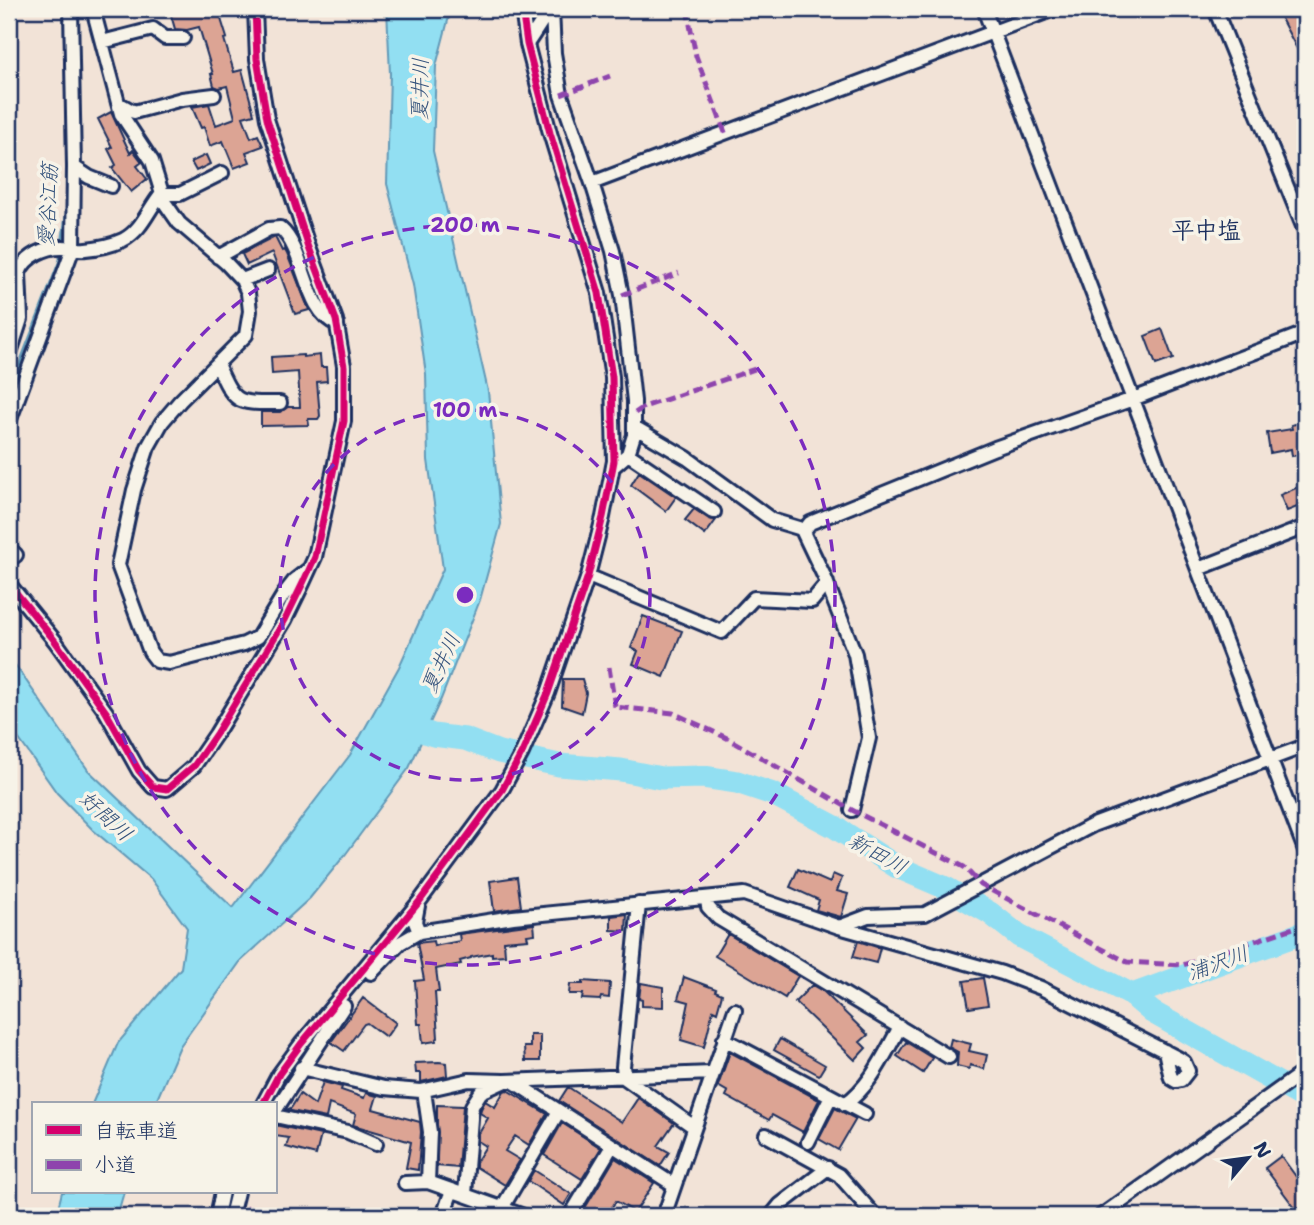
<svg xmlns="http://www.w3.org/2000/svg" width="1314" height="1225" viewBox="0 0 1314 1225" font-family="'Shantell Sans','Klee One',sans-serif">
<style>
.water{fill:#92dff2;stroke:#6299b7;stroke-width:2}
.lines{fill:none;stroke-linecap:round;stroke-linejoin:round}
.stream{stroke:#6299b7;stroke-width:3.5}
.river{stroke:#92dff2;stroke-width:23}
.building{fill:#dca494;stroke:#1b2f5e;stroke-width:2}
.minor-casing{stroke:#1b2f5e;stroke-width:18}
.minor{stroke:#f7f3e8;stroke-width:12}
.quiet{stroke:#8e44ad;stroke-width:5;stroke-dasharray:10 5;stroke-linecap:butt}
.cycleway-casing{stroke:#f7f3e8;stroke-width:11}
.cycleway{stroke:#d6006c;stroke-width:7}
.ring{fill:none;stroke:#7b2cbf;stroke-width:3.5;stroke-dasharray:12 9}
.labels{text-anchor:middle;stroke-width:7;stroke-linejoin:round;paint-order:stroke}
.water-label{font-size:21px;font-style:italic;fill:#33527c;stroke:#f7f3e8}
.quarter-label{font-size:23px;font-weight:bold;fill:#1b2f5e;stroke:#f7f3e8}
.centre{fill:#7b2cbf;stroke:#f7f3e8;stroke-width:3.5}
.ring-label{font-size:21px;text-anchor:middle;font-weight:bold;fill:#7b2cbf;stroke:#f7f3e8;stroke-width:7;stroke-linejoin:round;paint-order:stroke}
</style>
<rect width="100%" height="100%" fill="#f2e3d7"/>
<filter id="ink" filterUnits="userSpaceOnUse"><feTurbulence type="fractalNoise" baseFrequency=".0143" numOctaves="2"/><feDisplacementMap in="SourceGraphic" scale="14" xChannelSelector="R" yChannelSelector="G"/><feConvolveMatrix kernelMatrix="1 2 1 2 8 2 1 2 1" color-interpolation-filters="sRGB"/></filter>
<g filter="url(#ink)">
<path class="water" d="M387,9H451L436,66L433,151L488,391L501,524L480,600L441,699L409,768L345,855L310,898L240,962L180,1046L155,1104H92L118,1043L181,968L187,928L151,879L93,830L57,793L9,725V656L88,770L233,908L350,755L399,667L443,569L428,460L426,374L413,285L387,184L390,74Z
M62,1192H124L117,1216H56Z"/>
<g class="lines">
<path class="stream" d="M64,9L68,185
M9,392L60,261L68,203"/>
<path class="river" d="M408,726L433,735L465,739L499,752L559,765L621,770L661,778L703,777L737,782L773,794L835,827L897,867L946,888L990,913L1019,936L1132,995L1152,1012L1305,1098
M1132,995L1305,932"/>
</g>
<path class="building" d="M206,9H223L225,17L221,19L227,38L224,39L234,72L242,70L254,114L243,117L251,138L258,135L263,146L246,152L250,162L234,168L223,141L210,146L204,127L201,128L192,107L209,104L216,125L235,118L227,86L219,88L214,86L211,74H213L199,27L187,30L175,29L171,15Z
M1276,9H1305V64Z
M111,112L130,153L133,150L142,162L137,166L147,179L131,192L112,168L116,165L108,149L112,147L98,119Z
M206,155L210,164L196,171L191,162Z
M275,237L282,251L285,250L287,254L309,310L295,314L272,253L247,265L242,254Z
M1162,329L1173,359L1156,365L1145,336Z
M303,355V357L320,355L321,367H326L327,381L317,382L320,416L318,419H308L309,425L261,426V412H280L288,407H300L298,372L272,374L271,357Z
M1305,422V454L1292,456L1291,449L1270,453L1267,433L1292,429L1291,425Z
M639,472L676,497L666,511L631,485Z
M1305,484V504L1287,511L1280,495Z
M694,509L709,519L716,520L705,535L685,520Z
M643,616L682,631L664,677L633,664L638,651L631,648Z
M563,679H582L586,693L582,713L562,706Z
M798,869L830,883L833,874L842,878L837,891L848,894L841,917L816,910L819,900L790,887Z
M517,877L521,907L494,911L490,881Z
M627,914L626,931L611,930V916Z
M534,924L535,934L527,935L528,939L504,941L505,955L492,956V953L471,957V958L460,961L461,964L436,969L439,992H435L438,1038L436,1039V1041L423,1043L421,1024H418L415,981L424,980L417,943L433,941L434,946L460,941L459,934Z
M728,934L798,976L785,998L715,956Z
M858,941L880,948L876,963L853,957Z
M684,977L716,989L715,991L722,994L717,1012L713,1010L704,1047L681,1040L689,1002L678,999Z
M983,978L988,1005L969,1008L964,981Z
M583,981L610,983L609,998L601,997L600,1000L582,999L583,994H569L570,984H583Z
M641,983L663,987V1007L642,1006V1000L639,999Z
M812,985L824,992L868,1035L860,1042L866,1048L855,1060L795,1002Z
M363,998L396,1023L386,1037L367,1023L364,1024L344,1051L331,1042Z
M530,1035H540V1061H525L524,1047H530Z
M780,1039L825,1065L819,1075L774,1050Z
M951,1039L971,1044L969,1051L987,1055L984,1069L970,1065L969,1069L957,1066L958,1052L949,1047Z
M906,1042L932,1058L923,1073L897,1056Z
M730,1052L819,1100L803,1132L772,1115L769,1120L726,1096L728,1092L718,1086Z
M439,1062L446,1063L447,1076L421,1082V1073H416L415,1063Z
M323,1082L342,1087L341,1090L364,1098L366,1093L377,1096L373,1109L420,1122L421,1132L418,1170L406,1168L411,1142L353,1125L356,1114L329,1104L326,1118L286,1110L291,1108L300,1094L315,1105Z
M568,1087L622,1122L638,1098L674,1123L658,1146L669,1152L660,1166L559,1101Z
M507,1090L547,1114L529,1145L515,1136L505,1151L520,1160L505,1185L476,1167V1162L486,1146L478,1141V1135L488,1118L480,1113L481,1109L485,1101L495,1107L504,1091Z
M437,1105L463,1106L458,1168L437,1166Z
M835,1108L856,1119L838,1150L819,1139Z
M562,1123L601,1148L582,1179L544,1155Z
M275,1125L321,1135L316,1155L286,1147L289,1138L275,1136Z
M1281,1156L1305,1189V1216H1301L1265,1168Z
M615,1158L654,1183L635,1212L616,1201L606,1216H597L585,1208Z
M534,1170L571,1194L564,1205L528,1181Z"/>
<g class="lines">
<defs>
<path id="minor" d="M93,9L121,114L152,161L165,203L179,223L226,263L242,280L248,293L250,311L246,335L180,401L162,422L148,447L134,490L118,565L150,652L157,661L169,663L244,644L258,637L284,594L295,580L308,570
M552,9L554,53L561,95L592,183L1054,9
M984,9L1305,850
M1215,9L1305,231
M102,42L153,29L165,38H183
M527,44L550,9
M118,103L134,112L182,99L214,95
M74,167L89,177L111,186
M592,183L613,251L622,295L634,401V435L628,454L613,467
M218,257L269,229L280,228C306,250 304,312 337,324
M242,280L268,270
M9,356L21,319L19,273C25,256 47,246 64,247C71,247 78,250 86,249C98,248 112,245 123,240C142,230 148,210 161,194H180L222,173
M217,364C235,405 236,403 280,403
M9,422L73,248L74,167L71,9
M634,427L687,458L772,520L805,530
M628,454L714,512
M9,548L16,555L9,560
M1198,569L1305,527
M588,576L722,632L754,598L812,601L827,583
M9,584L55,641L106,712L139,771L153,787L167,789L194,766L216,734L285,620L303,583L315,557L344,421V366L336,320L308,245L267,119L257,59L255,9
M852,810L869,738L855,654L824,576L803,532L810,523L995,448L1133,399L1305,333
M707,898L708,907L718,918L949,1057
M639,904L623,1067L625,1078L694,1127
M418,906L415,922L419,932L513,917L744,894L839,927L868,916L925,914L1093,825L1305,746
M839,927L1002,973L1041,988L1178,1058L1184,1062L1188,1071L1181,1080L1176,1081L1171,1078L1165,1051
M371,973L400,943L419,932
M724,1039L865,1114
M301,1068L384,1088L421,1091L469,1080L504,1081
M514,1082L674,1185
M424,1091L430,1132L428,1182
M263,1104L279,1074L301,1044L419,902L502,790L522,753L548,693L588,576L603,517L614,461L612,377L599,293L550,133L527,44L522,9
M845,1104C871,1086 885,1053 900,1027
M275,1111L344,1006
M275,1116L348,1132L376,1144
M766,1135L839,1175L875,1216
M808,1142L831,1096
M405,1183L428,1182L524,1216
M465,1194L472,1106L481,1092L505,1081L712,1073
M502,1208L559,1111
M217,1216L222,1192
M231,1216L237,1192
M443,1216L452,1190
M570,1216L612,1146
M664,1216L735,1010
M771,1216L780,1205L828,1168
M1101,1216L1305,1071"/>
</defs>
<use href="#minor" class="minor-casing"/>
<use href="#minor" class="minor"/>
<path class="quiet" d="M687,9L696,56L726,135
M561,95L610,76
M622,295L679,273
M635,413L644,407L755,369
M609,667L615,707L673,713L727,738L852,810L964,867L981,885L1127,962L1183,965L1305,924
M247,1216L250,1204"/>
<defs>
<path id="cycleway" d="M9,584L55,641L106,712L139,771L153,787L167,789L194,766L216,734L285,620L303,583L315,557L344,421V366L336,320L308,245L267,119L257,59L255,9
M263,1104L279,1074L301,1044L419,902L502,790L522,753L548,693L588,576L603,517L614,461L612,377L599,293L550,133L527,44L522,9"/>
</defs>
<use href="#cycleway" class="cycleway-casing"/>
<use href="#cycleway" class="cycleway"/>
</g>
</g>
<g class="ring">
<circle cx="465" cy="595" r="185"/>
<circle cx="465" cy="595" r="370"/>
</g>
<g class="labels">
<g class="water-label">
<text transform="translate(420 89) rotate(-89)" y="7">夏井川</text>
<text transform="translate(48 205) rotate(-87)" y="7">愛谷江筋</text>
<text transform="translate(441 663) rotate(-65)" y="7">夏井川</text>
<text transform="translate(106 816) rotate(43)" y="7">好間川</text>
<text transform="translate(878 854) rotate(29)" y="7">新田川</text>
<text transform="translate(1218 963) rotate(-20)" y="7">浦沢川</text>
</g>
<g class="quarter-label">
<text x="1206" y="238">平中塩</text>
</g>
</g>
<circle cx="465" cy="595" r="10" class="centre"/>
<g class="ring-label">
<text x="465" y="232">200 m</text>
<text x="465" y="417">100 m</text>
</g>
<rect width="1314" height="1225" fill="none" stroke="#f7f3e8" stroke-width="35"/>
<rect x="18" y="18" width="1279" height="1190" fill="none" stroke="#1b2f5e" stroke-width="2.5" filter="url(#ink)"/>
<rect x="32" y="1102" width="245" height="91" fill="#f7f3e8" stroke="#9fa5b1" stroke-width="2"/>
<rect x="46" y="1125" width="35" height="10" fill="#d6006c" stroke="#9fa5b1" stroke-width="2"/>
<text x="94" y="1138" font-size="21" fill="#1b2f5e">自転車道</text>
<rect x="46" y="1160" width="35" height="10" fill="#8e44ad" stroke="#9fa5b1" stroke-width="2"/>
<text x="94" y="1172" font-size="21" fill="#1b2f5e">小道</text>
<g transform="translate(1248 1158) rotate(61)" stroke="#f7f3e8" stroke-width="5" paint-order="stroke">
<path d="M0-5L12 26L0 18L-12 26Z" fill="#1b2f5e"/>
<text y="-10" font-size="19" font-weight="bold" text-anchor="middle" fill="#1b2f5e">N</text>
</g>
</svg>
